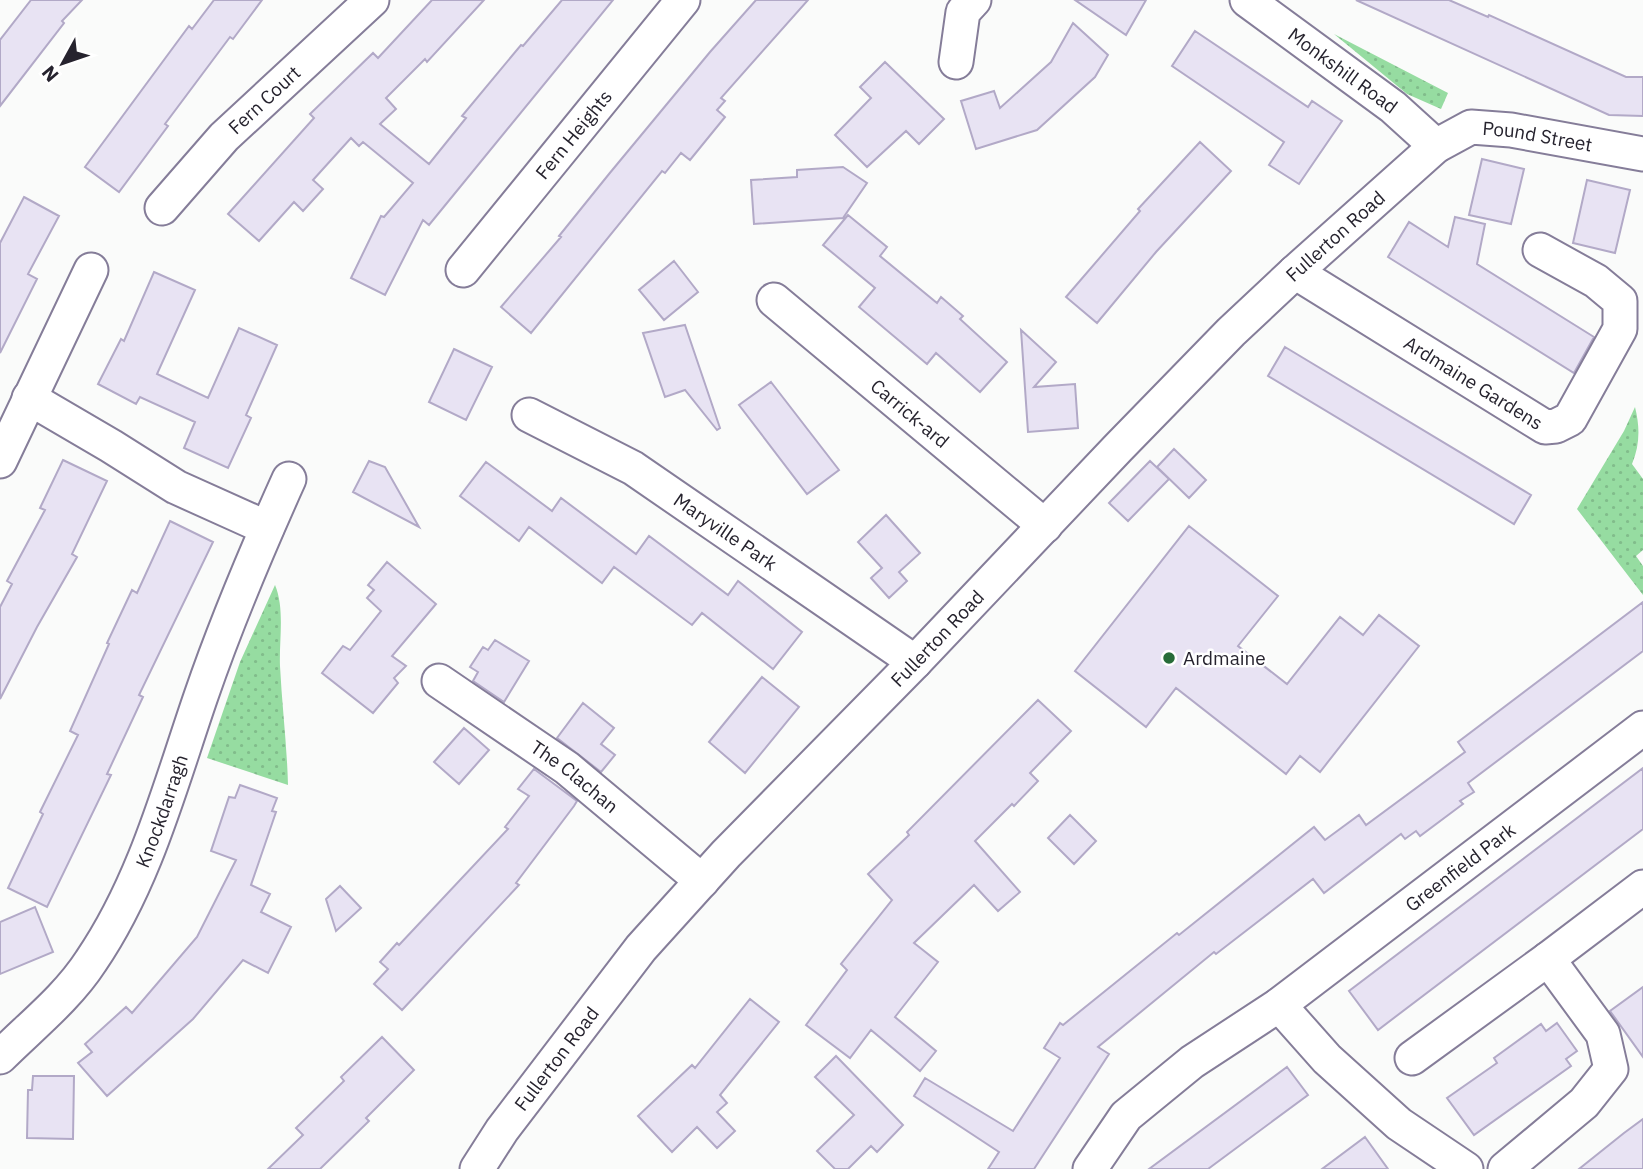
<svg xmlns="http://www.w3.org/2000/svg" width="1643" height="1169" viewBox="0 0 1643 1169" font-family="'IBM Plex Sans',sans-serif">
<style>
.grass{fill:url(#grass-dots)}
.building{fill:#e8e3f3;stroke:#b2a9c7;stroke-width:2}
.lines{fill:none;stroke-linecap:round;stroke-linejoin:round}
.minor-casing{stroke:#857d99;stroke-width:37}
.minor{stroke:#fff;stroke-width:33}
.poi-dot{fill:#276c38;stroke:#fff;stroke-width:2.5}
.labels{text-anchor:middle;stroke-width:5;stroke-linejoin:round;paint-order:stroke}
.street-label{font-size:19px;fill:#26232e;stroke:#fff}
.poi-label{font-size:19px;fill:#26232e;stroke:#fff;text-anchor:start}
</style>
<defs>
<pattern id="grass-dots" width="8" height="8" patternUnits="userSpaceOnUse" patternTransform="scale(1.75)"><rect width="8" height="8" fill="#96dca1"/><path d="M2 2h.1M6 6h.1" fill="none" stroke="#81bc8b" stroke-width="1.8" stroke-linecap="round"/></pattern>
</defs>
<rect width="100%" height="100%" fill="#fafbfa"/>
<path class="grass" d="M1334,34L1448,93L1441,109L1407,94Z
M1635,407C1640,427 1640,445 1632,464L1643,479V550L1636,556L1643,566V595L1577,509L1624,431Z
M275,585C285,609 279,640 280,666C282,706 287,745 288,785L207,758L240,662Z"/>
<path class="building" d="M31,0H82L62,21L64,23L0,106V40Z
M214,0H262L233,39L230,37L165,124L168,126L119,192L85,167L189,26L192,29Z
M432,0H484L427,62L425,59L386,98L396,109L380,124L429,164L466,118L462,116L521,45L523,46L562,0H613L429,225L423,220L385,295L351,278L381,216L384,217L413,183L363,142L359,146L351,138L313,180L323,189L303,211L294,202L259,241L228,214L314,118L310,114L373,53L378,58Z
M756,0H808L721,98L725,101L717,110L725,117L690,160L681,153L665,173L662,171L531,333L501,307L561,237L559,236L609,174L710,52Z
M1075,0H1146L1126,35Z
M1356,0H1449L1488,17L1489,15L1626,77H1643V116L1609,115Z
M1073,23L1108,55L1095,77L1037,130L976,149L961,101L994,91L1000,108L1051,62Z
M1195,31L1308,107L1312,101L1342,121L1299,184L1269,165L1284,142L1172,66Z
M885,62L944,119L919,144L906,131L867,167L835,135L871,98L860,87Z
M1200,142L1231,171L1156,252L1097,323L1066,297L1140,211L1138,209Z
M1482,159L1524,169L1511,224L1469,215Z
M843,167L867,183L843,218L754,224L751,180L797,177V170Z
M1587,180L1630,190L1615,253L1573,243Z
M24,197L59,216L28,274L37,279L0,353V243Z
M848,215L887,247L880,256L937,303L941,297L963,316L960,319L1007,362L980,392L936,353L927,364L859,307L875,288L823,245Z
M1455,217L1485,224L1477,264L1594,337L1574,373L1388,257L1409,222L1448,247Z
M674,261L698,292L664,320L639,290Z
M154,272L195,290L157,374L208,398L239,328L277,345L246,415L251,418L228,468L184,448L195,422L140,397L136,404L98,384L121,339L124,341Z
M685,325L720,428L717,430L685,390L665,397L643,333Z
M1021,330L1056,362L1034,387L1075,384L1078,428L1028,432Z
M1285,347L1531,495L1514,524L1268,376Z
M454,349L492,367L466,420L429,402Z
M771,382L839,470L807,494L739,405Z
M1174,449L1206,480L1189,498L1157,467Z
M63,460L107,481L72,554L77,557L37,627L0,699V607L12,584L7,581L45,510L40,508Z
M369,461L385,467L419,527L353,492Z
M1150,461L1169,479L1128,521L1109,503Z
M486,462L552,511L561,498L636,554L649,536L728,595L738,581L802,632L773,669L702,613L692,625L614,567L602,583L529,527L519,541L460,496Z
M886,515L920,553L899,572L907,581L889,598L871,578L882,568L858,542Z
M170,521L213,542L139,695L143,697L107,774L111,775L47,907L8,888L43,814L40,812L78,735L70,731L109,644L107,643L132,590L137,593Z
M1189,526L1278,596L1238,646L1287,684L1340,617L1363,635L1379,615L1419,646L1320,772L1300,756L1286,774L1176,688L1146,727L1075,671Z
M387,562L436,604L392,656L406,666L394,678L398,683L373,713L322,673L343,646L350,650L381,611L367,598L374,590L368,585Z
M1643,602V651L1468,783L1474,792L1460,801L1463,804L1420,836L1416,831L1405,839L1401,834L1324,893L1313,879L1216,954L1214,952L1098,1047L1109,1054L1034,1169H988L999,1152L914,1096L925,1078L1013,1131L1060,1058L1044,1048L1060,1023L1063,1025L1177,933L1179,935L1314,827L1325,840L1359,815L1366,825L1465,752L1458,742Z
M495,640L529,661L504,702L473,681L478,672L470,667L483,647L488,650Z
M762,677L799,707L745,773L709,742Z
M1038,700L1071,731L1030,773L1038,781L1014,806L1012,804L975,841L1020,892L998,911L974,885L914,943L938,962L895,1017L936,1051L920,1071L871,1030L850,1058L806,1025L847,970L841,964L892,900L868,874L909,835L907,832Z
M583,703L614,728L601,744L615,755L601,772L557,738Z
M464,728L489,750L459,784L434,762Z
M1643,768V829L1378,1030L1349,991Z
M534,769L577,801L574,806L516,883L519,885L402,1010L374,984L388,969L380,962L397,943L399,945L508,829L505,827L529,796L518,789Z
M240,785L277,798L272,811L276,812L251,885L270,894L261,912L291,927L268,973L243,960L193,1019L107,1096L78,1063L92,1052L85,1044L126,1007L132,1013L197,937L236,860L211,851L229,797L235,798Z
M1070,815L1096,841L1074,864L1048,838Z
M340,886L361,908L336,931L326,899Z
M35,907L53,952L0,974V922Z
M1643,987V1057L1610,1011Z
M750,999L779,1022L720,1095L727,1103L717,1112L735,1131L717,1148L697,1127L672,1152L638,1116L692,1065L695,1068Z
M1557,1023L1577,1051L1566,1059L1571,1066L1474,1135L1447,1098L1497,1063L1494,1058L1541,1024L1546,1031Z
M382,1037L414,1070L366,1118L369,1121L320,1169H268L303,1135L296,1128L344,1081L341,1077Z
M836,1056L903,1125L877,1152L871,1146L848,1169H835L817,1151L854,1115L815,1077Z
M1287,1067L1308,1095L1235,1149L1208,1169H1149Z
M33,1076H74L73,1139L27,1138L28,1090H32Z
M1643,1119V1169H1579L1624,1133Z
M1365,1137L1388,1169H1322Z"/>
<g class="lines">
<defs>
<g id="minor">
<path id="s1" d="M1247,0L1393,107L1436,146"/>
<path d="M956,62L963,12L974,0"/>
<path id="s2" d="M162,208L224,137L372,0"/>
<path id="s3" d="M463,270L683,0"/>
<path id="s4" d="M1295,272L1545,427L1556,426L1570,419L1620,329V301L1596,281L1540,250"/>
<path id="s5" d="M774,300L1045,526"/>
<path d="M29,398L111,446L176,487L267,528"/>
<path id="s6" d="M529,415L633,468L915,662"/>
<path d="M0,461L91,270"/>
<path id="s7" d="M439,681L567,768L702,881"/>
<path d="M1279,1005L1327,1059L1399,1124L1466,1169"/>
<path id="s8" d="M0,1057C31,1026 67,998 91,961C145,882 170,786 201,696C226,623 257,550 289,479"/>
<path d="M1412,1058L1548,959L1643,887"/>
<path id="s9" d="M477,1169L502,1130L641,948L726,854L915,662L1118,448L1231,332L1295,272L1436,146L1471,127L1511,130L1643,154"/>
<path id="s10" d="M1090,1169L1126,1116L1192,1062L1279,1005L1643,728"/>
<path d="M1505,1169L1584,1103L1611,1069L1603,1034L1548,959"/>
</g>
</defs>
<use href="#minor" class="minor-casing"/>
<use href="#minor" class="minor"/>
</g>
<circle class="poi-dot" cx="1169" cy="658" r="7"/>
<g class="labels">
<g class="street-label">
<text dy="7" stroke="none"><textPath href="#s1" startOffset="119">Monkshill Road</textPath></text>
<text dy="7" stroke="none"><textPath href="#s2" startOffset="149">Fern Court</textPath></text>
<text dy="7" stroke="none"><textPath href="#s3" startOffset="175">Fern Heights</textPath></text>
<text dy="7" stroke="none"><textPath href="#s9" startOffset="1512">Pound Street</textPath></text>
<text dy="7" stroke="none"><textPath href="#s9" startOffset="1270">Fullerton Road</textPath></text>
<text dy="7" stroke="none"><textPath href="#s4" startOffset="210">Ardmaine Gardens</textPath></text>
<text dy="7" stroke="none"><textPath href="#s5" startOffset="177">Carrick-ard</textPath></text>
<text dy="7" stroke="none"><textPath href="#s6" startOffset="229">Maryville Park</textPath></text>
<text dy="7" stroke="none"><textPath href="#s9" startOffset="704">Fullerton Road</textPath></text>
<text dy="7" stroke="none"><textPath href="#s7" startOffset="166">The Clachan</textPath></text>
<text dy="7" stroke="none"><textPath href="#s8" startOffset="299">Knockdarragh</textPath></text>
<text dy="7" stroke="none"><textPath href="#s10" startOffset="481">Greenfield Park</textPath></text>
<text dy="7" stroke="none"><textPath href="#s9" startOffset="136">Fullerton Road</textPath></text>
</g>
<g class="poi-label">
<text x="1183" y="665">Ardmaine</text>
</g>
</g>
<g transform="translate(63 63) rotate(230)" stroke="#ffffff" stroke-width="5" paint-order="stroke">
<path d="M0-5L12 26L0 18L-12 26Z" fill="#26232e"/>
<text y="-10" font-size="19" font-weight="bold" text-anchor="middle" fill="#26232e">N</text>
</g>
</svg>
